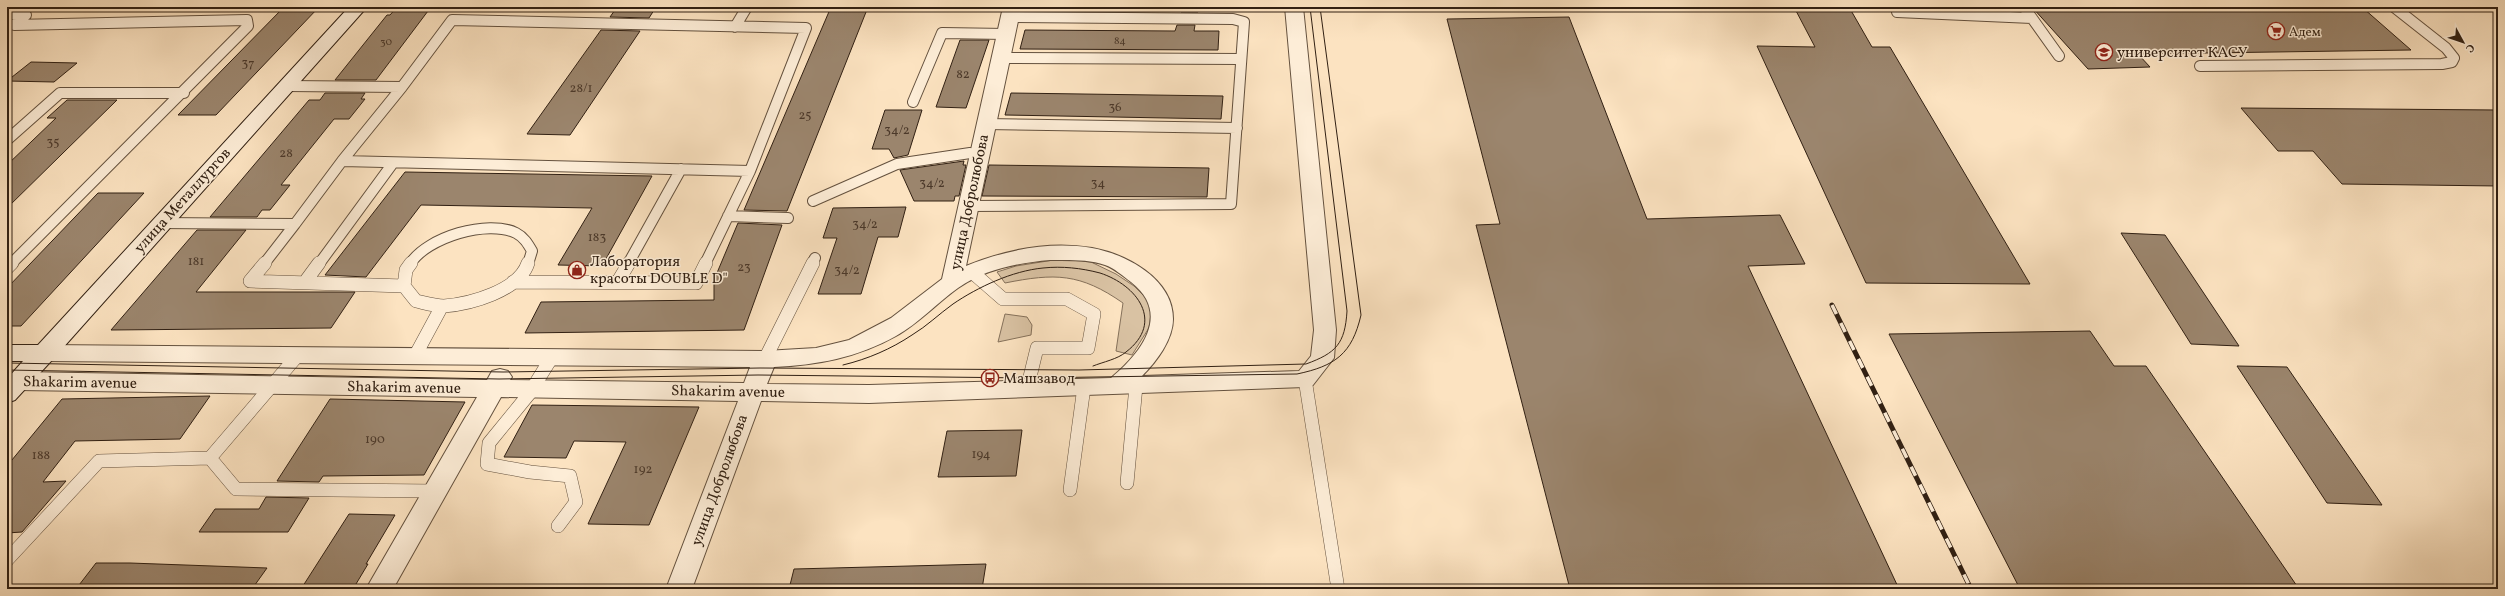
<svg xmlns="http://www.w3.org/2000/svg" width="2505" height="596" viewBox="0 0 2505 596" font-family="Vollkorn,serif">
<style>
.green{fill:#d9c2a3;stroke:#85715b}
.building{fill:#9b856d;stroke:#312013}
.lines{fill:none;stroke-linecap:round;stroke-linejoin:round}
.lane-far1-casing{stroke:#64513e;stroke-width:12}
.lane-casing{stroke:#64513e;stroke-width:14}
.street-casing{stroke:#64513e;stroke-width:2}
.secondary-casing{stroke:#312013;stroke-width:2}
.lane-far1{stroke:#fdedd7;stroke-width:10}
.lane{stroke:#fdedd7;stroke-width:13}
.street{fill:#fdedd7;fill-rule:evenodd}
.secondary{fill:#fdedd7;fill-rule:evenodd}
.tram{stroke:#312013;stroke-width:1}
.rail-casing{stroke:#312013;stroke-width:5}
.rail{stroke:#fdedd7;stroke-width:3.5;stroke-dasharray:10;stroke-linecap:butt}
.labels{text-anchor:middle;stroke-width:3;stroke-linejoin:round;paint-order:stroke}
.far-number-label{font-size:11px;fill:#4c392a}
.far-poi-label{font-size:13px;fill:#312013;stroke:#fdedd7;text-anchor:start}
.number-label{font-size:13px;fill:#4c392a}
.poi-label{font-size:15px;fill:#312013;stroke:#fdedd7;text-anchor:start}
.street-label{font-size:15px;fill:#312013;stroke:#fdedd7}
</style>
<rect width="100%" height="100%" fill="#fce3c1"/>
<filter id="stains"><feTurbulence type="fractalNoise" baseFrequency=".005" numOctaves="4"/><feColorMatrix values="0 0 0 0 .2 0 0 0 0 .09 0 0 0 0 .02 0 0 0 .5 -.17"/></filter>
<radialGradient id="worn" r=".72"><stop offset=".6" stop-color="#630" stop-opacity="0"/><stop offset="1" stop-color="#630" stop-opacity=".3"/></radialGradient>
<path class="green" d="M1060,259L1091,262L1116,274L1134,286L1149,301L1152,323L1132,355L1116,351L1123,303C1080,273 1055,273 1005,283L997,272L1016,266Z
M1005,314L1027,317L1032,325L1031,335L998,342Z"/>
<path class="building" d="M284,7H319L216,115H178Z
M397,7H431L376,80H335L387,15H390Z
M617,7H656L649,18L610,17Z
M831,7H868L787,211L744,210Z
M1183,7H1199L1198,12H1181Z
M1794,7H1849L1872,47H1890L2030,284L1866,283L1757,46L1815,47Z
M2032,7H2154L2158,11L2363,8L2411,50L2138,54L2150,67L2088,69Z
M1569,17L1647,219L1780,215L1805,264L1748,266L1899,589H1570L1476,225L1500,224L1447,19Z
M1177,25H1195L1194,31H1219L1218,50L1020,49L1025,30L1175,31Z
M601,30L640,31L570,135L527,134Z
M960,40H989L966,108L936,107Z
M31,62L77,63L54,82L7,81Z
M325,93H365L361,99H365L349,119H334L281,185H290L270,210H262L257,217H210L309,100H320Z
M1011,93L1223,96L1221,119L1005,115Z
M67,100H117L7,208V165L56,118H47Z
M2241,108L2498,110V186L2342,184L2313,151H2278Z
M885,110H922L908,155L894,158L889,149H872Z
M964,161L963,165H966L959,196H955L954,201H914L900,170Z
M989,165L1209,168L1207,197L982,196Z
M405,172L652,176L602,266L558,265L592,208L421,205L366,277L325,275Z
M98,193H144L21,326H7V288Z
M906,207L898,237H878L861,294H818L837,238H823L833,208Z
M738,223L782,225L744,330L525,333L541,302L714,300V280Z
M197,230H246L196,292H355L331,328L111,330Z
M2121,233L2165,235L2239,346L2191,344Z
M2090,331L2114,366H2146L2299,589H2020L1889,334Z
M2237,366L2287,367L2382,505L2327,503Z
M210,396L180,439L75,441L43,482L66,481L22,532L7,533V466L62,399Z
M330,399L465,402L424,475L323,476L319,482L277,481Z
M532,405L699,407L649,525L588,524L626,442L574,441L566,458L504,457Z
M1022,430L1016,476L938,477L947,431Z
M266,497L309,498L288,532H199L215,509H259Z
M349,514L395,515L366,564H368L353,589H301Z
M96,563H130L267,568L252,589H76Z
M986,564L982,589H789L794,569Z"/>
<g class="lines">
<defs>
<path id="lane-far1" d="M2024,7L2059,56
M1897,12L2032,18
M7,14L26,15L14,25L247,20L248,26L11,264
M735,27L747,7
M1001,58L1241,59
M2200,66L2442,64L2452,62L2454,58L2446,48L2394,7
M287,86L402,87L342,161L750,171L705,264
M402,87L452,20L806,28L750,171
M913,102L942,33L1006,34
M986,124L1237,128
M7,140L60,93H184
M813,201L897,164L970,153
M969,206L1231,204L1244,22L1233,19L1009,17
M728,216L788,218
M160,223L295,224L264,264
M295,224L342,161
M319,264L393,163
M410,264C427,237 488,219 516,233C524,237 528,244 532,251L528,264
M628,264L681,169
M812,264L815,258"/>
<path id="lane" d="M265,263L250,281L404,286
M411,263L406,270L404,286L416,301C425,303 435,306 444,306C470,304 519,291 528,263
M7,268L12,263
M972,272L1003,299H1067L1094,314L1088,348H1037L1027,389
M305,282L319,263
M513,282L696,283L706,263
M617,283L629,263
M415,356L442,306
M552,357L529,394L489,443L487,464L530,472L570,476L576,502L558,526
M765,359L813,263
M1305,379L1338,589
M210,458L236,489L435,491
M1127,483L1136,386
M1070,490L1084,387
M7,560L99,461L210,458L298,355"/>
<path id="street" d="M1003,7H1021L966,266C1005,250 1050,241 1092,248C1125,254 1173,278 1173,319C1173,340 1156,362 1142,376L1299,371L1311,356L1314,330L1285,7H1303L1336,330L1334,358L1313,385L1305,387L869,403L761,401L692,589H666L738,401L501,397L393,589H366L477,397L19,390L11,387L7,381L11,375L19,372L487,380L492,371L500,369L508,371L512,377L510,380L744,383L750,367L45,361L37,359L34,353L37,347L45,345L765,351L816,348L849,340L891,318L942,279ZM1050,260C1068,260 1088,259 1105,265C1114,268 1123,276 1131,282C1172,314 1141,353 1111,378L869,385L767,384L774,367C817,365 857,358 896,336C919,323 937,303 958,288C985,269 1018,263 1050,260Z"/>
<path id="secondary" d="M349,7H367L53,359L15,400L7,403V379L23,361H7V345H38Z"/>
</defs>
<use href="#lane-far1" class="lane-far1-casing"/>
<use href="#lane" class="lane-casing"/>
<use href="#street" class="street-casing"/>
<use href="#secondary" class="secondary-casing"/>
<use href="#lane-far1" class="lane-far1"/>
<use href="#lane" class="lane"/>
<use href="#street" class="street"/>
<use href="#secondary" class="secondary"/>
<path class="tram" d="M7,363L503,372L760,368L1079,370L1306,364C1336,353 1345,344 1347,311L1310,7
M843,365C868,359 891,349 912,335C927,326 939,314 953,304C978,287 1012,271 1043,268C1062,266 1081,268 1100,273C1137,285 1165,322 1126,352C1118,359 1103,362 1093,366
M7,370L499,379L758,375L1029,378L1297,374C1335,366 1352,354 1361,315L1320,7"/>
<defs>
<path id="rail" d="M1832,305L1971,589"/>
</defs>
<use href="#rail" class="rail-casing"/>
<use href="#rail" class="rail"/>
</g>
<defs>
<symbol id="supermarket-ring" viewBox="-11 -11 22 22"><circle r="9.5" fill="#fdedd7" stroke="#8f2418" stroke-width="1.5"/><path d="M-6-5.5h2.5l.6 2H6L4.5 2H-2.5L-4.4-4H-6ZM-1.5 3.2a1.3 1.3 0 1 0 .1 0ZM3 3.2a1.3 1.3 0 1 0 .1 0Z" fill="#8f2418"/></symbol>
<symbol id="university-ring" viewBox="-11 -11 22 22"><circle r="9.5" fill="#fdedd7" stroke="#8f2418" stroke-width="1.5"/><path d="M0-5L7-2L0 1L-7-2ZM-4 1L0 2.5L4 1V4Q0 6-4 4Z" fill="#8f2418"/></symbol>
<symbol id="shop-ring" viewBox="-11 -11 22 22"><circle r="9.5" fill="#fdedd7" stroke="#8f2418" stroke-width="1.5"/><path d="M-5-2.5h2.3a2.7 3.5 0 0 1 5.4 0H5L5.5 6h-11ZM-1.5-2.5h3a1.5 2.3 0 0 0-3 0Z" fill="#8f2418"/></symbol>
<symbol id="bus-ring" viewBox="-11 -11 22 22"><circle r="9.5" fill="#fdedd7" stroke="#8f2418" stroke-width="1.5"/><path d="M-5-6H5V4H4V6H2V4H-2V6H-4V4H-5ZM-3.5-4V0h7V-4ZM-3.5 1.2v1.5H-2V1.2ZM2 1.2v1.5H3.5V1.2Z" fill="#8f2418"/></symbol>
</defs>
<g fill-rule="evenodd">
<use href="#supermarket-ring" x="2266" y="21" width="20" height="20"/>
<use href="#university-ring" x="2094" y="42" width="20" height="20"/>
<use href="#shop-ring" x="567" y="260" width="20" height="20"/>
<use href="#bus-ring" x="980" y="368" width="20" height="20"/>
</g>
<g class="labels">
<g class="far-number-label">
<text x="1120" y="44">84</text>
<text x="386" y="45">30</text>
</g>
<g class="far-poi-label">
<text x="2289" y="36">Адем</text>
</g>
<g class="number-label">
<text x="248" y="67">37</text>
<text x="963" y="78">82</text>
<text x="581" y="92">28/1</text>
<text x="1115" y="111">36</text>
<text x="805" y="119">25</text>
<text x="897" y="134">34/2</text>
<text x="53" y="146">35</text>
<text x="286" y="157">28</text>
<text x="932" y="187">34/2</text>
<text x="1098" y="187">34</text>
<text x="865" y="228">34/2</text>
<text x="597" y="241">183</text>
<text x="196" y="265">181</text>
<text x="744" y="271">23</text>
<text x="847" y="274">34/2</text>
<text x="375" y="443">190</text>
<text x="981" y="458">194</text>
<text x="41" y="459">188</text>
<text x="643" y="473">192</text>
</g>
<g class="poi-label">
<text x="2117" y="57">университет КАСУ</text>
<text x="590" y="266">Лаборатория<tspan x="590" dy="17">красоты DOUBLE D"</tspan></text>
<text x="1003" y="383">Машзавод</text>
</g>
<g class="street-label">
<text transform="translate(182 200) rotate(-48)" y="5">улица Металлургов</text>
<text transform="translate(969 202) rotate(-78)" y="5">улица Добролюбова</text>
<text transform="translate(80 382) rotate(1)" y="5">Shakarim avenue</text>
<text transform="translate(404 387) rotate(1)" y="5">Shakarim avenue</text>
<text transform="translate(728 391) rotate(1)" y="5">Shakarim avenue</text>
<text transform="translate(719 480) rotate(-70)" y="5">улица Добролюбова</text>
</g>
</g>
<rect width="2505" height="596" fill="none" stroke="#fce3c1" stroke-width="24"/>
<rect x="8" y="8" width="2489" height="580" fill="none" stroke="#312013" stroke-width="2"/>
<rect x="12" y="12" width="2481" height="572" fill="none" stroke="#312013"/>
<g transform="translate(2463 42) rotate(130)" stroke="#fdedd7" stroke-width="3" paint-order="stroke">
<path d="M0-3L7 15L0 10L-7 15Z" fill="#312013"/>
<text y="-6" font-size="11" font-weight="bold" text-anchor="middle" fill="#312013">С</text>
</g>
<rect width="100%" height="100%" filter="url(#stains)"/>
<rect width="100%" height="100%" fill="url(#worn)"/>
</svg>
